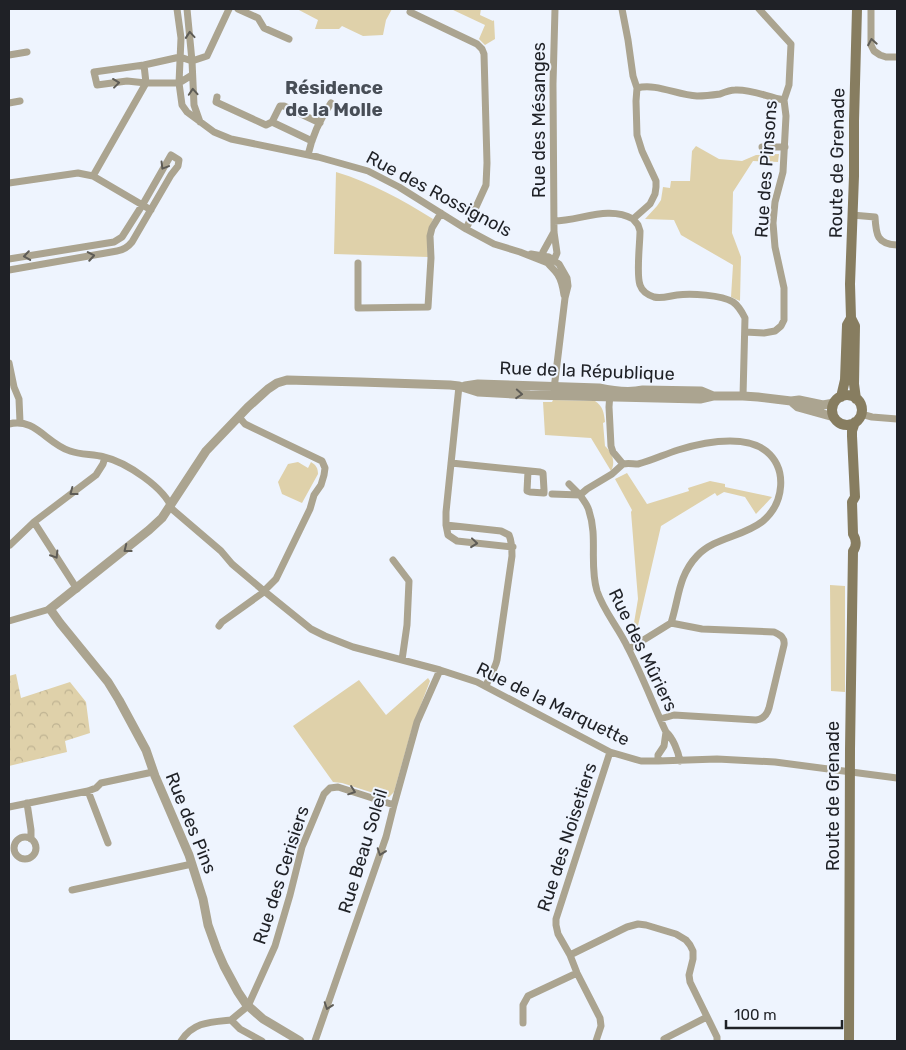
<svg xmlns="http://www.w3.org/2000/svg" width="906" height="1050" viewBox="0 0 906 1050" font-family="Rubik,sans-serif">
<style>
.green{fill:#dfd1aa}
.forest{fill:url(#forest-crowns)}
.lines{fill:none;stroke-linecap:round;stroke-linejoin:round}
.minor{stroke:#aba490;stroke-width:7}
.tertiary{stroke:#aba490;stroke-width:9}
.secondary{stroke:#877d60;stroke-width:10}
.oneway{stroke:#5e5c56}
.labels{text-anchor:middle;stroke-width:4;stroke-linejoin:round;paint-order:stroke}
.street-label{font-size:18px;fill:#1f2126;stroke:#eef4fe}
.neighbourhood-label{font-size:19px;font-weight:bold;fill:#484e57;stroke:#eef4fe}
</style>
<defs>
<pattern id="forest-crowns" width="20" height="18" patternUnits="userSpaceOnUse" patternTransform="scale(1.25)"><rect width="20" height="18" fill="#dfd1aa"/><path d="M2 6a3 3 0 1 1 6 0M12 15a3 3 0 1 1 6 0" fill="none" stroke="#bfb392"/></pattern>
</defs>
<rect width="100%" height="100%" fill="#eef4fe"/>
<path class="green" d="M297,9H392L386,20L383,35L363,36L342,26L339,29H315L318,20Z
M451,9H481L480,15L493,21L494,20L495,39L485,45L479,39L485,25Z
M696,146L719,159L742,161L756,155L779,154L778,162L753,161L733,192L732,233L741,257L740,301L731,297L733,265L681,235L674,220L645,219L657,206L661,200L663,187L670,188L671,181H690L692,151Z
M336,172C372,183 401,199 433,219L427,236L428,257L334,254Z
M553,400L595,401C603,406 604,413 605,422L603,423L605,446C612,452 616,462 611,471L591,438L545,435L543,402H552Z
M298,462L308,468L311,462C316,465 318,468 318,474L302,503L282,494L278,482L288,464Z
M627,473L647,504L689,491L688,488L710,481L725,484V487L772,497L756,514L745,497L724,492L717,496L715,493L661,526L637,630L633,629L638,599L631,512L632,510L615,479Z
M830,585L845,586V692L831,691Z
M428,678L430,681L412,728L394,792L389,797H386L342,783L333,782L293,726L359,680L386,715Z"/>
<path class="forest" d="M16,674L21,698L70,682L86,702L90,733L65,741L67,752L9,766V676Z"/>
<g class="lines">
<path class="minor" d="M177,9L181,38L179,83L182,105L187,112L214,132L231,139L318,157L368,171L399,187L466,229L494,244L520,252L548,263
M187,9L192,61L194,105L200,122
M238,9L258,18L264,28L289,39
M871,9V45L874,51L880,55L886,57H897
M410,12L477,44L482,49L484,54L487,163L486,185L466,229
M9,55L27,52
M192,61L207,56L229,9
M192,75L179,83H146L127,81L97,85L94,72L144,65L180,57L192,61
M637,88C656,83 677,95 697,96C705,96 713,95 720,94C725,92 730,90 735,90C752,89 767,97 784,100
M217,97L216,102L266,125L272,122L312,141
M9,103L20,101
M272,122L280,106H284L320,123
M762,147H785
M308,155C312,137 320,119 331,103
M93,176L151,210
M9,183L78,173L93,176L146,83L144,65
M852,215L875,217C876,235 877,244 897,245
M633,219L638,225L640,231C640,244 636,274 640,285C642,291 648,295 654,297C662,299 669,296 677,295C691,293 721,295 733,302C739,306 742,312 745,318L743,396
M554,221C580,221 608,205 633,219L650,204L655,194L656,187V181L642,151L637,135L636,101L637,88L633,76L628,40L622,9
M554,232L543,252C543,262 553,267 558,275C562,281 563,288 564,295
M531,254L549,257L559,264L567,278L568,286L565,298L554,389
M9,259L114,242L122,237L143,204L171,155L179,160L178,166L171,175L132,242C128,247 124,250 117,251L9,270
M358,263V308L428,307L431,258L430,236L432,228L441,213
M548,263L554,260L557,253L554,232L553,84L555,9
M745,332L764,333L775,331L781,326L784,320V288L775,247L773,223L775,202L783,172L786,116L784,100L789,85L791,44L759,9
M9,363L14,387L19,399L20,422
M459,386L446,512V525L448,535L457,541L513,547
M610,393L609,407L611,446L613,452L623,464
M861,414L872,417L897,419
M9,424C35,417 47,444 70,451C81,455 93,454 104,457C126,462 165,488 172,509L221,551L232,564L264,591L311,629L325,636L353,647L440,670L477,682L610,752L641,761H658L717,759L775,762L897,778
M451,463L540,472L543,473L544,490V493L530,492L527,491L528,471
M623,464C628,463 633,464 638,464C651,461 665,454 678,450C694,445 712,441 730,441C743,441 756,443 766,451C788,469 784,503 763,521C743,537 715,537 697,556C678,576 679,599 671,623L629,649
M623,464L612,474L587,489L580,495C583,500 588,505 589,511C598,537 589,565 597,591C604,612 619,628 628,648C642,675 653,704 666,732C673,738 678,751 680,761
M552,494L580,495L569,484
M34,522L77,589
M446,525L501,531L509,535C512,542 512,548 512,556L497,660C495,669 489,677 486,686
M10,545L34,522L96,475L103,464L105,457
M393,560L409,581L407,625L402,660
M9,621L50,609
M219,626L222,622L261,594L276,579L310,509L314,495L321,485L324,475L325,468L322,461L245,424L239,417
M660,719L674,715L756,720C763,719 767,715 769,708L784,645C785,638 781,635 774,632L702,629L671,623
M658,761V755L664,746L666,732
M88,791L108,843
M27,803L31,830V839
M9,807L88,791L96,788L101,783L153,772
M14 848a11 11 0 1 1 22 0a11 11 0 1 1-22 0Z
M72,890L192,864
M570,955L627,927L638,924L646,925L676,934L686,940L690,945L693,951V959L689,975L690,982L717,1037V1041
M231,1020L248,1006L275,946L290,895L302,847L324,794L330,788L338,787L394,805
M231,1020L240,1029L262,1041
M523,1023V1005L528,996L577,973
M664,1039L707,1017
M181,1041C193,1022 210,1022 231,1020
M315,1041L386,837L394,805L417,722L440,670
M596,1041L601,1026L600,1018L577,973L570,955L558,934L556,925V919L610,752"/>
<path class="tertiary" d="M465,386L478,384L599,388C613,391 629,393 643,390L701,391L713,396
M791,401L798,407L834,417
M300,1041L263,1019L246,1004L238,992L224,966L217,950L208,925L203,899L189,855L155,776L146,750L119,700L108,682L60,623L50,609L149,530L162,518L206,451L248,407L268,389L277,383L287,380L360,382L450,385L459,386L478,392L530,395L700,399L713,396H743L758,397L791,401L799,400L823,405L834,403"/>
<path class="secondary" d="M851,318L855,326L854,384L856,399
M832 410a15 15 0 1 1 30 0a15 15 0 1 1-30 0Z
M841,397L845,380L847,325L851,318L850,284L854,176V121L857,9
M849,1041L850,749L853,551C857,546 856,539 853,534L852,502L855,497L852,436V431L855,422"/>
</g>
<defs><path id="oneway-chevron" d="M-2-3.5L2.5 0L-2 3.5" fill="none" stroke-width="1.6" stroke-linecap="round" stroke-linejoin="round" transform="scale(1.25)"/></defs>
<g class="oneway">
<use href="#oneway-chevron" transform="translate(190 35) rotate(-95)"/>
<use href="#oneway-chevron" transform="translate(872 42) rotate(-100)"/>
<use href="#oneway-chevron" transform="translate(116 83) rotate(-7)"/>
<use href="#oneway-chevron" transform="translate(193 92) rotate(-94)"/>
<use href="#oneway-chevron" transform="translate(164 166) rotate(121)"/>
<use href="#oneway-chevron" transform="translate(27 256) rotate(171)"/>
<use href="#oneway-chevron" transform="translate(91 256) rotate(-10)"/>
<use href="#oneway-chevron" transform="translate(519 394) rotate(4)"/>
<use href="#oneway-chevron" transform="translate(73 492) rotate(143)"/>
<use href="#oneway-chevron" transform="translate(474 543) rotate(6)"/>
<use href="#oneway-chevron" transform="translate(127 549) rotate(142)"/>
<use href="#oneway-chevron" transform="translate(55 555) rotate(58)"/>
<use href="#oneway-chevron" transform="translate(352 791) rotate(19)"/>
<use href="#oneway-chevron" transform="translate(381 852) rotate(109)"/>
<use href="#oneway-chevron" transform="translate(328 1006) rotate(109)"/>
</g>
<g class="labels">
<g class="street-label">
<text transform="translate(539 120) rotate(-90)" y="6">Rue des Mésanges</text>
<text transform="translate(837 163) rotate(-89)" y="6">Route de Grenade</text>
<text transform="translate(766 169) rotate(-86)" y="6">Rue des Pinsons</text>
<text transform="translate(439 194) rotate(28)" y="6">Rue des Rossignols</text>
<text transform="translate(587 371) rotate(2)" y="6">Rue de la République</text>
<text transform="translate(643 650) rotate(64)" y="6">Rue des Mûriers</text>
<text transform="translate(553 704) rotate(26)" y="6">Rue de la Marquette</text>
<text transform="translate(833 796) rotate(-90)" y="6">Route de Grenade</text>
<text transform="translate(191 823) rotate(68)" y="6">Rue des Pins</text>
<text transform="translate(567 837) rotate(-72)" y="6">Rue des Noisetiers</text>
<text transform="translate(363 851) rotate(-73)" y="6">Rue Beau Soleil</text>
<text transform="translate(281 875) rotate(-72)" y="6">Rue des Cerisiers</text>
</g>
<g class="neighbourhood-label">
<text x="334" y="94">Résidence<tspan x="334" dy="22">de la Molle</tspan></text>
</g>
</g>
<rect width="906" height="1050" fill="none" stroke="#1f2126" stroke-width="20"/>
<path d="M726 1020v8h116v-8" fill="none" stroke="#1f2126" stroke-width="2.5"/>
<text x="734" y="1020" font-size="15" fill="#1f2126" stroke="#eef4fe" stroke-width="4" paint-order="stroke">100 m</text>
</svg>
